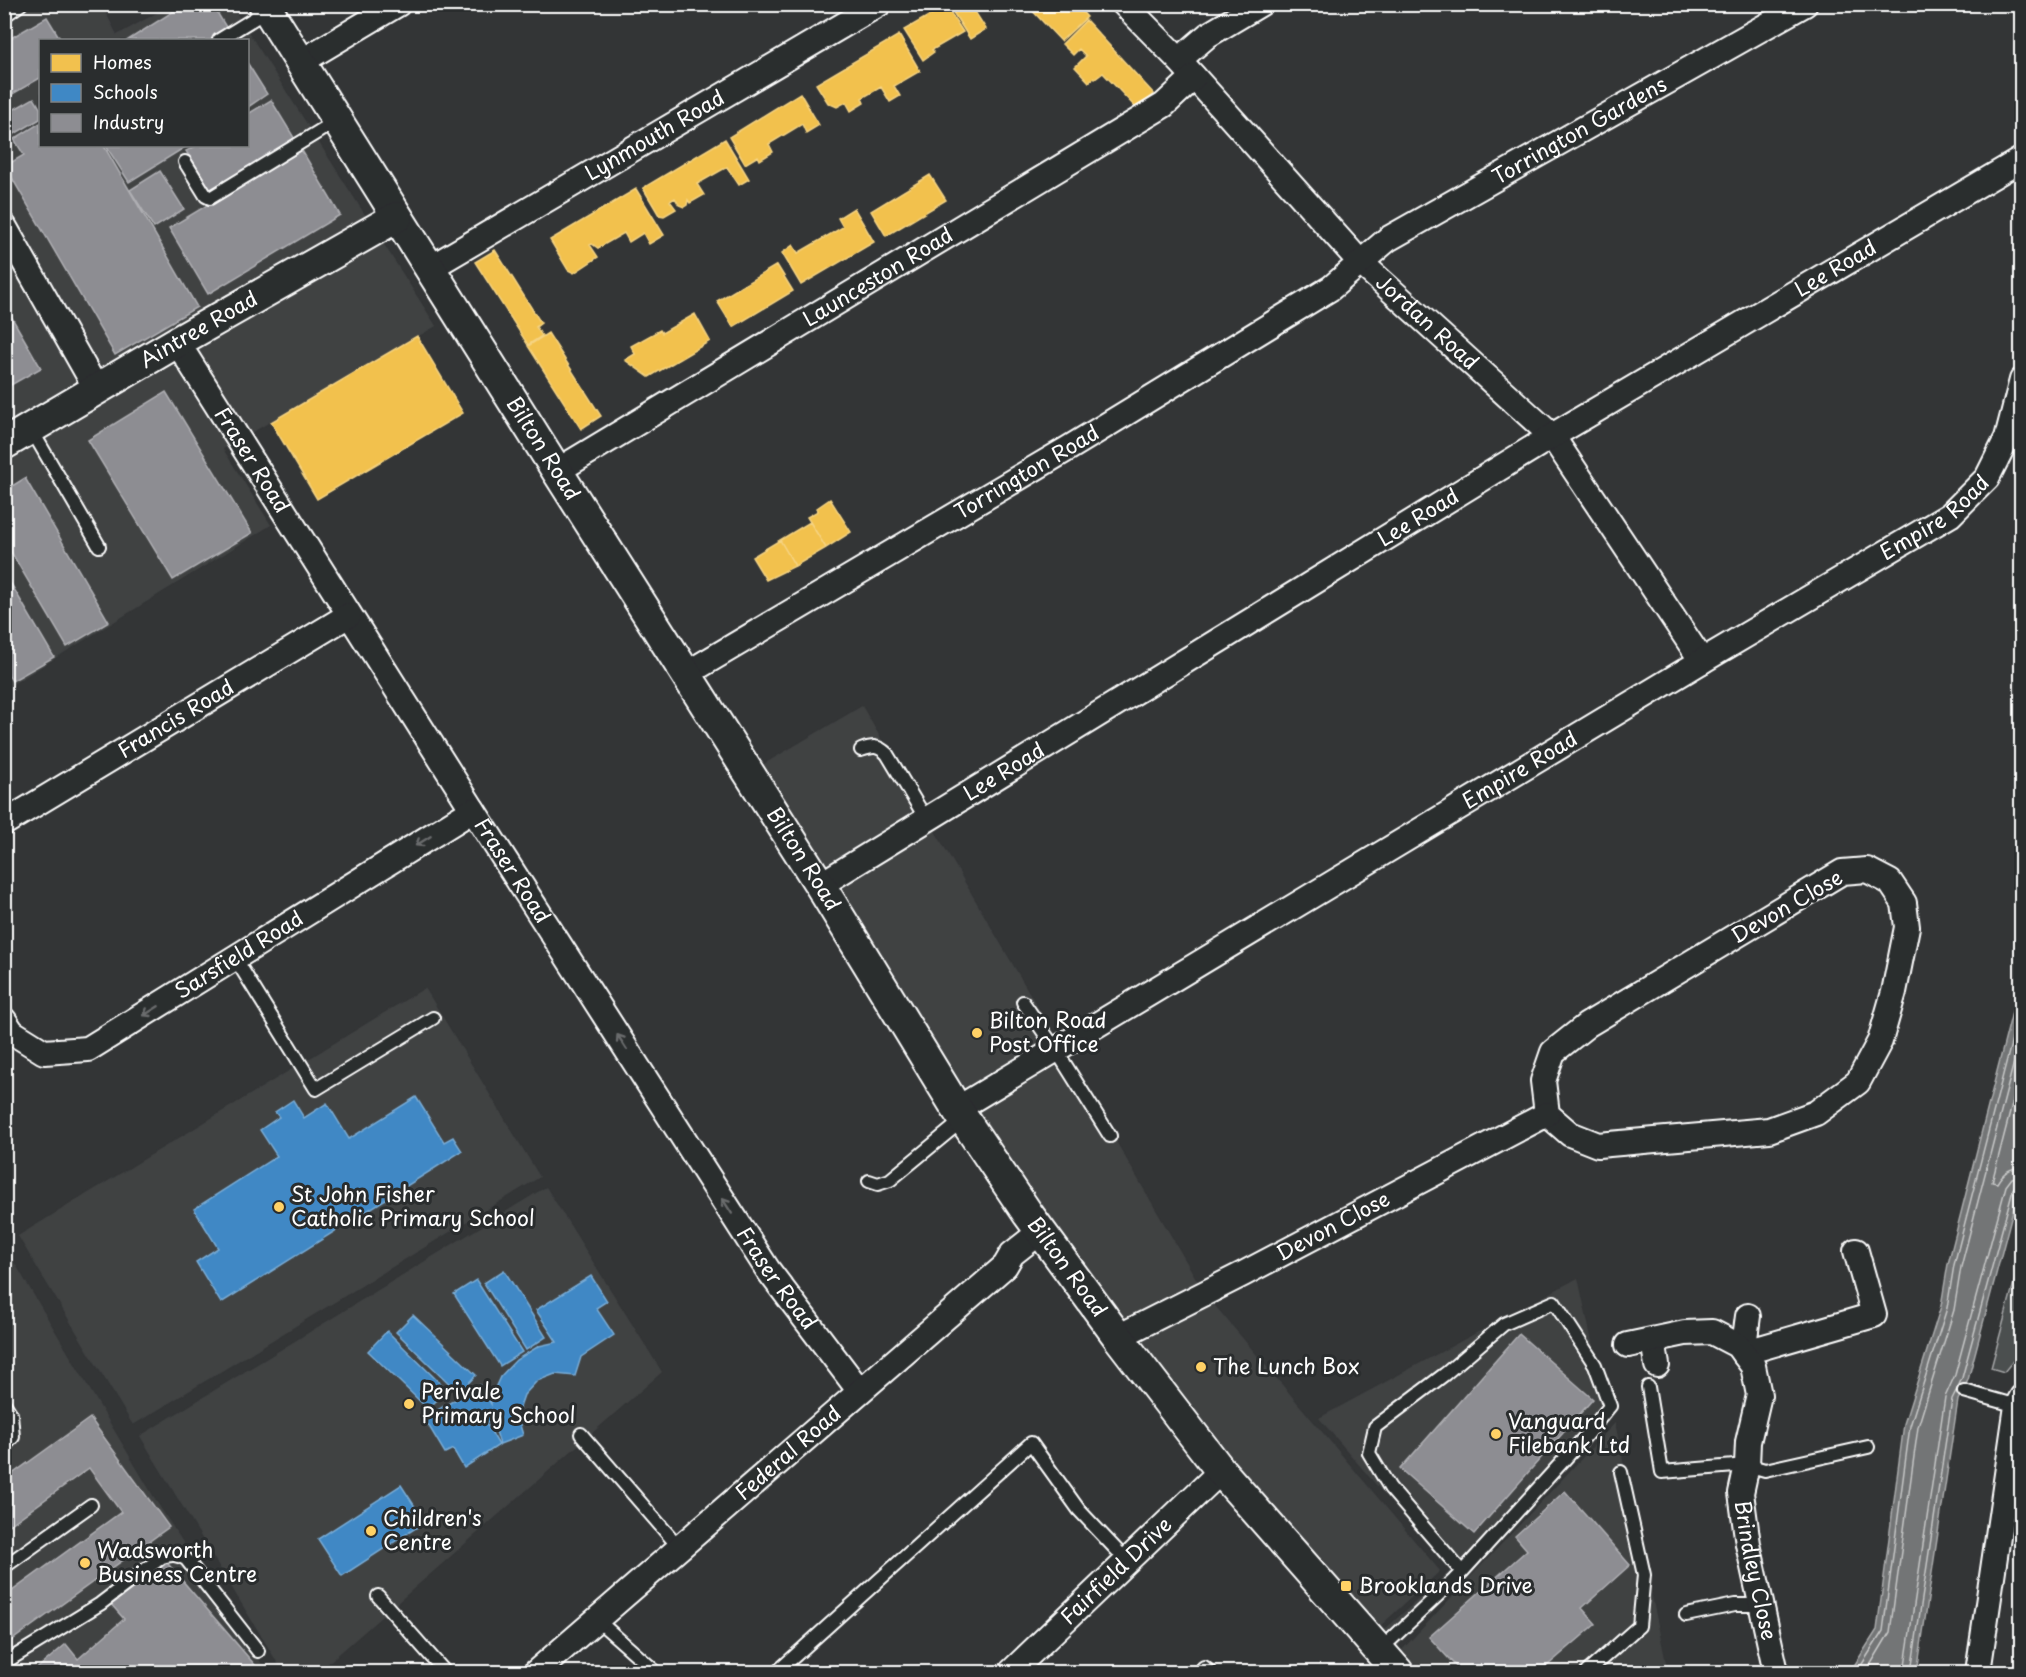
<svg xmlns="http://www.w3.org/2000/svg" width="2026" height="1677" viewBox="0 0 2026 1677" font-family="'Playpen Sans',sans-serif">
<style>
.built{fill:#404243;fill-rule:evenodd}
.green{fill:#4c4f50;stroke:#a6a7a8;stroke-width:1.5}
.water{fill:#737576;stroke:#abacad;stroke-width:1.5}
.homes{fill:#f2c14e;stroke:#f6d483;stroke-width:1.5}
.schools{fill:#3f88c5;stroke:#79acd6;stroke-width:1.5}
.industry{fill:#8d8d92;stroke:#afafb3;stroke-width:1.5}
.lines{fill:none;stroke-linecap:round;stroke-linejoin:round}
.shore{stroke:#c7c8c8;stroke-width:1.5}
.service-casing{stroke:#fff;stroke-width:16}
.minor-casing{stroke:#fff;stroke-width:28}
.tertiary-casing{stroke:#fff;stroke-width:34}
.service{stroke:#2a2d2e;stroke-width:12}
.minor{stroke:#2a2d2e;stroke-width:24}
.tertiary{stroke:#2a2d2e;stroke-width:30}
.oneway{stroke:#6a6c6d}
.poi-dot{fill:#ffd166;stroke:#2a2d2e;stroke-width:2}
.labels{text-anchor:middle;stroke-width:6;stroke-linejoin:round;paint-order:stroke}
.street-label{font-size:21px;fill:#fff;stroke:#2a2d2e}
.poi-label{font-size:21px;fill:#fff;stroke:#2a2d2e;text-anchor:start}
</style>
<rect width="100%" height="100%" fill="#333536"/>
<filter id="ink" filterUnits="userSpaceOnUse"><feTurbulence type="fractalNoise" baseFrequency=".0167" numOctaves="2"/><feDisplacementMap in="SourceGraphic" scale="12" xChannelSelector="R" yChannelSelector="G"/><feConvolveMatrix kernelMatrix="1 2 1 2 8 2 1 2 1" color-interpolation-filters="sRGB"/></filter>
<g filter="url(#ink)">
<path class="built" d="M5,5H102L117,35L171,5H231L436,326L223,449L271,525L5,689ZM40,40H248V146H40Z
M862,706L1205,1294L1440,1571L1380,1626L1230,1458L1072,1253L958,1096L752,771Z
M425,988L540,1177L133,1425L18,1236Z
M546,1187L662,1372L318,1672H283L140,1436Z
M4,1245L158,1504L267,1672H5Z
M1578,1278L1609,1420L1398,1646L1384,1630L1450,1571L1319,1418Z
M1615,1423L1668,1672H1421L1402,1650Z"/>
<path class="green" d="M2021,1257V1351L2004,1372L1991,1368Z"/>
<path class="water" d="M2021,977V1180L1968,1380L1958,1400L1917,1672H1850L1877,1630L1904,1424L1941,1306L1948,1264Z"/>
<path class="homes" d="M951,4H970L986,29L970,39L949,6Z
M1026,4H1075L1087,17L1061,41Z
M946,6L963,32L932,50L934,52L923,60L904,30Z
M1086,20L1154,94L1137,109L1103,73L1095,79L1094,78L1089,82L1075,67L1086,56L1079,49L1073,55L1062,44Z
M899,35L920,71L894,86L900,96L890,102L881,87L862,98L864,103L851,111L846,102L837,107L828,103L816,84Z
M800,93L819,125L806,133L802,124L769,144L773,152L760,160L758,156L745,164L729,137Z
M725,139L749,179L739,185L727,167L697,184L704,195L690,203L688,200L687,205L684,207L679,205L675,198L670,201L676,209L664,216L659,215L643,188Z
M930,175L946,200L886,236L871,211Z
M636,189L664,235L649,244L643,233L629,242L624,233L598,248L592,244L590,245L598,257L574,273L568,270L550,240Z
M854,208L874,242L801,285L782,253L793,245L798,253L843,227L838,218Z
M495,250L541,323L536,327L542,336L528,345L475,262Z
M777,265L793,291L733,327L717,301Z
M695,314L710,341L649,377L625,360L635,354L631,346L660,330L662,333Z
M548,333L601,416L581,429L528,346Z
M417,336L463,413L317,499L271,422Z
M830,499L851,532L826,548L807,517L818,511L817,508Z
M810,522L826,548L795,566L780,540Z
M780,540L795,566L766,580L752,557Z"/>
<path class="schools" d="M416,1097L444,1142L453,1137L462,1151L221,1303L196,1262L218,1248L194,1209L277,1156L260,1130L279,1117L275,1112L293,1100L304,1118L327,1103L349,1139Z
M504,1270L546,1337L526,1350L484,1283Z
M591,1276L607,1301L596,1308L614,1335L581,1357L575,1376L555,1374L537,1381L524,1395L517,1415L523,1435L500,1444L492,1419L486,1423L499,1445L464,1468L453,1449L445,1453L424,1418L480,1385L491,1404V1397L500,1377L516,1360L539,1346L557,1342L536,1310Z
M476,1280L522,1352L500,1366L454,1294Z
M413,1315L476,1375L459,1393L396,1332Z
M387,1331L447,1390L428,1409L368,1351Z
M401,1485L425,1522L342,1576L318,1539Z"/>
<path class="industry" d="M185,4H212L229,32L215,40H128Z
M47,17L61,40H40V78L4,99V42Z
M248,64L267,94L248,107Z
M34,98L40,108V119L6,139L4,115Z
M271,100L296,141L211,192L186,151L196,146H248V114Z
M40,123V146H104L197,307L115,355L5,166L24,155L14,139Z
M106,146H187L129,182Z
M301,149L340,215L208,294L169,228Z
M160,171L184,209L154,228L130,190Z
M4,304L41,368L4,389Z
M166,392L252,533L173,580L88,440Z
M25,478L109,622L67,647L4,540V491Z
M4,572L54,657L12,681L4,668Z
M1519,1334L1593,1399L1474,1534L1400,1469Z
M90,1418L169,1527L4,1646V1597L121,1512L89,1468L4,1529V1480Z
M1565,1491L1630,1565L1582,1608L1596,1624L1540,1672H1461L1429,1637L1527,1550L1515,1536Z
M163,1558L261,1672H33L66,1644L78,1659L124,1619L110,1603Z"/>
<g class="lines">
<path class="shore" d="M2022,1066L1992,1182L1997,1183C2003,1173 2009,1168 2022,1167
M1958,1387L1962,1378L2013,1189L2016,1185L2022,1184
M1857,1672L1883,1631L1910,1426L1947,1308L1954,1265L2022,1001
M1866,1672L1890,1632L1918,1427L1954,1310L1961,1267L2022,1031
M1904,1672L1945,1397L1955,1375L2006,1186L2012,1178L2022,1176
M1911,1672L1952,1399L1957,1389"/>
<defs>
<path id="service" d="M4,16L21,4
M219,40L268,10
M185,162L206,196L210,198L336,121
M31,429L99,546
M861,750C873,746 878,745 887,754L926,819
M235,958L316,1089L433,1018
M1023,1002L1056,1050L1110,1136
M869,1181L878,1184L890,1180L964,1119
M1648,1387L1662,1472L1747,1465L1765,1470L1868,1447
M1964,1391L2017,1406
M4,1403L11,1414L13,1437L4,1446
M581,1434L679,1547
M4,1567L91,1505
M378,1596L445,1672
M1686,1615L1735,1605H1762
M596,1619L656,1672
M1380,1650L1454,1580L1462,1572L1583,1439L1610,1406L1595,1365L1554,1302L1504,1324L1445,1374L1375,1427L1369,1453L1390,1488L1462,1572
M4,1663L100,1604L162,1557C171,1554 177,1554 186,1559L258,1651
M777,1672L1031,1443L1079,1510L1127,1561
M1199,1672L1204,1667L1210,1672
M1587,1672L1639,1626L1644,1575L1621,1472"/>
<g id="minor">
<path id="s1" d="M1124,4L1179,60L1360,262L1552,436L1702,661"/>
<path d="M1179,60L1208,35L1260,4"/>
<path d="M299,63L398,4"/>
<path d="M4,226L97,390"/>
<path id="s2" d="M430,268L879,4"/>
<path id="s3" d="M177,342L473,810L768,1270L859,1390"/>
<path id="s4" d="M557,471L1164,105L1194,77"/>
<path id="s5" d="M686,674L1069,448L1331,288L1388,239L1805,4"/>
<path id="s6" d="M4,823L349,615"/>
<path d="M1867,870L1890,882L1904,903L1907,927L1894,992L1880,1041L1858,1082L1816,1113L1769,1130L1598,1145L1570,1134L1547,1114L1543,1081L1553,1052L1587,1025L1842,872Z"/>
<path id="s7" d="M820,885L1552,436L2022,159"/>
<path id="s8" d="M4,1020L12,1032L44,1052L88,1049L473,810"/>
<path id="s9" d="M957,1109L1702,661L1950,515L1987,478L2007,438L2022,380"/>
<path d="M1748,1316L1743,1353L1874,1315L1856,1251"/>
<path id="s10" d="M1118,1337L1243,1274L1547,1114"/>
<path d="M1653,1340L1657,1365"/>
<path id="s11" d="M1628,1345L1685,1333L1712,1332L1737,1345L1753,1366L1759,1395L1748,1442L1747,1465L1741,1493L1748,1544L1776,1672"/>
<path id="s12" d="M536,1672L1005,1266L1012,1254L1040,1232"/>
<path id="s13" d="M1011,1672L1221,1471"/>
<path d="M1978,1672L2017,1406L2022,1397"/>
</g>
<g id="tertiary">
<path id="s14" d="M264,4L557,471L820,885L957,1109L1028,1214L1118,1337L1221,1471L1398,1672"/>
<path id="s15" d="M4,444L177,342L397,217"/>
</g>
</defs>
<use href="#service" class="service-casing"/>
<use href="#minor" class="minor-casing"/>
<use href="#tertiary" class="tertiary-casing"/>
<use href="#service" class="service"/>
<use href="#minor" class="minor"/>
<use href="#tertiary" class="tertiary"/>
</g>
<defs><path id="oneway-shaft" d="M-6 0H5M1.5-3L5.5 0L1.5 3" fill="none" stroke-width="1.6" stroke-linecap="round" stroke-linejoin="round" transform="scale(1.5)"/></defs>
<g class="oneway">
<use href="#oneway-shaft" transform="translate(423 841) rotate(148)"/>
<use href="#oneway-shaft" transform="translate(151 1011) rotate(148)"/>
<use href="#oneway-shaft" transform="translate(622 1042) rotate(-123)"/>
<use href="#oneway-shaft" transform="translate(727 1206) rotate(-123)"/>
</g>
</g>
<g class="poi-dot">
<circle cx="977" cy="1033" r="6"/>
<circle cx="279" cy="1207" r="6"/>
<circle cx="1201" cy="1367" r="6"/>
<circle cx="409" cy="1404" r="6"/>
<circle cx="1496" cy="1434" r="6"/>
<circle cx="371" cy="1531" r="6"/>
<circle cx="85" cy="1563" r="6"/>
<rect x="1340" y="1580" width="12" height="12" rx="3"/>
</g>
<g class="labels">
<g class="street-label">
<text dy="7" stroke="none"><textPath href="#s5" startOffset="1047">Torrington Gardens</textPath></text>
<text dy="7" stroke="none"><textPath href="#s2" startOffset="261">Lynmouth Road</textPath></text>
<text dy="7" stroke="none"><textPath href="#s7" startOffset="1188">Lee Road</textPath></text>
<text dy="7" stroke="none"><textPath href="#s4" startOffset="375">Launceston Road</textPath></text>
<text dy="7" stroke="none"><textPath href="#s1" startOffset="440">Jordan Road</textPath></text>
<text dy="7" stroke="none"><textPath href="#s15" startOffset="226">Aintree Road</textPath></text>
<text dy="7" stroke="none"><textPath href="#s14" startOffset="525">Bilton Road</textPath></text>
<text dy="7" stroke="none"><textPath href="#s3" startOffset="140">Fraser Road</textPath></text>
<text dy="7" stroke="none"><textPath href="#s5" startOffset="396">Torrington Road</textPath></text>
<text dy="7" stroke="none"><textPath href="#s9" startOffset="1143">Empire Road</textPath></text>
<text dy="7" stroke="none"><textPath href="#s7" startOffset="702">Lee Road</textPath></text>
<text dy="7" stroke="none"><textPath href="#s6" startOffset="201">Francis Road</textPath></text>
<text dy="7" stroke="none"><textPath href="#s9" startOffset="657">Empire Road</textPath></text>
<text dy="7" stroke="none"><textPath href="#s7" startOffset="216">Lee Road</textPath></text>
<text dy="7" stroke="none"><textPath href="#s14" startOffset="1011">Bilton Road</textPath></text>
<text dy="7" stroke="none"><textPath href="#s3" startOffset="626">Fraser Road</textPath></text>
<text transform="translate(1787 907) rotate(-30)" y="7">Devon Close</text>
<text dy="7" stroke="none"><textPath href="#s8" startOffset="274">Sarsfield Road</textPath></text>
<text dy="7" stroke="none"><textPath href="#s10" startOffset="242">Devon Close</textPath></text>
<text dy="7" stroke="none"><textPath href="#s14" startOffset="1497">Bilton Road</textPath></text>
<text dy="7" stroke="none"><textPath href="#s3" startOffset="1112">Fraser Road</textPath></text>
<text dy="7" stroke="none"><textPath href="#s12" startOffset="334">Federal Road</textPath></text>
<text dy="7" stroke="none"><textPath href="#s11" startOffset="348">Brindley Close</textPath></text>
<text dy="7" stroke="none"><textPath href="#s13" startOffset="146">Fairfield Drive</textPath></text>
</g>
<g class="poi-label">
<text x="989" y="1028">Bilton Road<tspan x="989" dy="24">Post Office</tspan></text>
<text x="291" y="1202">St John Fisher<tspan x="291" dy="24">Catholic Primary School</tspan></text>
<text x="1213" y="1374">The Lunch Box</text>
<text x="421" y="1399">Perivale<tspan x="421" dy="24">Primary School</tspan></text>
<text x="1508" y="1429">Vanguard<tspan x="1508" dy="24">Filebank Ltd</tspan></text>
<text x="383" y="1526">Children's<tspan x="383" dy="24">Centre</tspan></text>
<text x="97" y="1558">Wadsworth<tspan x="97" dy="24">Business Centre</tspan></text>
<text x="1358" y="1593">Brooklands Drive</text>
</g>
</g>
<rect width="2026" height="1677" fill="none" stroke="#2a2d2e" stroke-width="24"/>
<rect x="12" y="12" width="2002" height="1653" fill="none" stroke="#fff" stroke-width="2" filter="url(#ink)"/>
<rect x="39" y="39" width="210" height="108" fill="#2a2d2e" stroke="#7f8182" stroke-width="1.5"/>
<rect x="51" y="54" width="30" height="18" fill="#f2c14e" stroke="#7f8182" stroke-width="1.5"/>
<text x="93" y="69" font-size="18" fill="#ffffff">Homes</text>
<rect x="51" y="84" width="30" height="18" fill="#3f88c5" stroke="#7f8182" stroke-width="1.5"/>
<text x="93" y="99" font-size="18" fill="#ffffff">Schools</text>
<rect x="51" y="114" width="30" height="18" fill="#8d8d92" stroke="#7f8182" stroke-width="1.5"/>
<text x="93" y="129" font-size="18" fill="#ffffff">Industry</text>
</svg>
